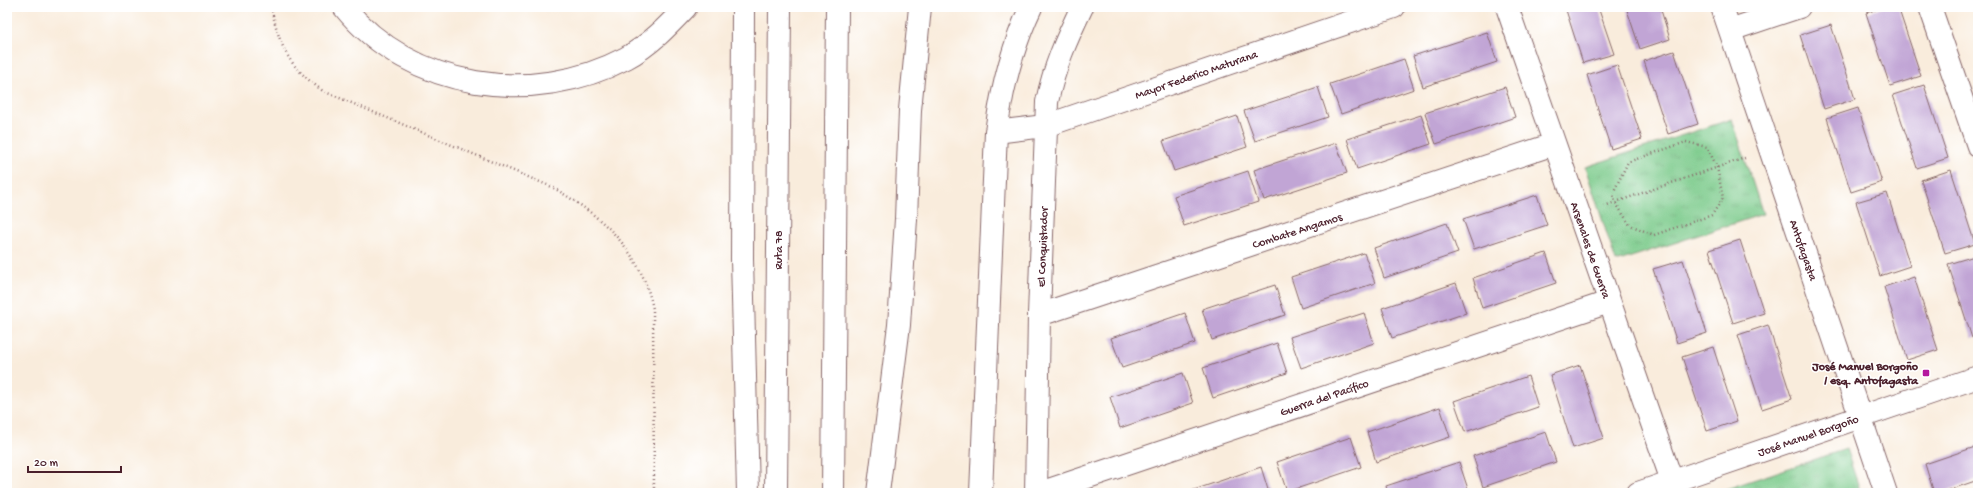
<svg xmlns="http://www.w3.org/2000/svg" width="1985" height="500" viewBox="0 0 1985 500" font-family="'Gochi Hand',sans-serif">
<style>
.grass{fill:url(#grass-tufts);stroke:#62745a}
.building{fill:#c1a5d5}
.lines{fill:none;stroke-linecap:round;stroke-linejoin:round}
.minor-casing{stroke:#876769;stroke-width:24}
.secondary-casing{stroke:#876769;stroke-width:24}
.motorway-casing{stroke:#876769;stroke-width:24}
.path{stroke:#876769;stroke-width:2.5;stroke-dasharray:1 3;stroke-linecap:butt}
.minor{stroke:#fff;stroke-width:22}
.secondary{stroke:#fff;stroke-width:22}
.motorway{stroke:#fff;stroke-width:22}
.poi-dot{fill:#b5179e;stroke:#fff;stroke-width:1.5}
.labels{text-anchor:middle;stroke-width:3;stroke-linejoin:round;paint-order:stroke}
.street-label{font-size:12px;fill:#4a1f2b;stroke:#fff}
.poi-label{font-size:12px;font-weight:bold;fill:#4a1f2b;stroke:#fff;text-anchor:end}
</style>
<defs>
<pattern id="grass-tufts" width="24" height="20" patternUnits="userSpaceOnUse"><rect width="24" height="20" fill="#7aca8a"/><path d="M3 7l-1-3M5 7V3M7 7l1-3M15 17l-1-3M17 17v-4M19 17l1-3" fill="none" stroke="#6bad77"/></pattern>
</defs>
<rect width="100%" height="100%" fill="#fff"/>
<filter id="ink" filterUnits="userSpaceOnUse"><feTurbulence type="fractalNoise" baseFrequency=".025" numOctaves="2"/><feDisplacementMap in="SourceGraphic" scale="8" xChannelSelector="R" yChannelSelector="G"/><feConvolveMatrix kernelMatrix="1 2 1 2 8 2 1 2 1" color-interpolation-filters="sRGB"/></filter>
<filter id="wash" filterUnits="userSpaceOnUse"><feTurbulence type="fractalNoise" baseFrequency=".012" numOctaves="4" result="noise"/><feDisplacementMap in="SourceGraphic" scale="16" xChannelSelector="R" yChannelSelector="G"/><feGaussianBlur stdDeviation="0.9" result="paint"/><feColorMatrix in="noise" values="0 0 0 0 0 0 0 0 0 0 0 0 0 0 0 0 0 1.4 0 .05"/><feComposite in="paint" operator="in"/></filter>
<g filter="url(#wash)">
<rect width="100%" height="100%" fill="#f9ecdc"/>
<path class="grass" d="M1732,119L1763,214L1616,262L1585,167Z
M1846,449L1861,493H1714Z"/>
<g id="blocks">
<path class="building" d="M1565,7H1598L1614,54L1583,63Z
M1626,7H1660L1670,39L1640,49Z
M1884,7H1898L1921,76L1890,86L1866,13Z
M1831,25L1855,99L1824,109L1800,35Z
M1487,32L1497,62L1423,87L1413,56Z
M1674,51L1698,124L1668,134L1644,61Z
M1404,59L1414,89L1341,114L1330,84Z
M1617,65L1642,139L1611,149L1587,75Z
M1924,85L1948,158L1917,168L1893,95Z
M1318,87L1328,117L1255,141L1244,111Z
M1505,87L1515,117L1436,144L1425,113Z
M1858,108L1882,182L1851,192L1827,118Z
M1421,115L1431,144L1357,169L1347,139Z
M1237,116L1247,147L1174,171L1163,141Z
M1336,143L1347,173L1264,200L1254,170Z
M1951,170L1975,244L1945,253L1921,180Z
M1248,171L1258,202L1184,226L1174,196Z
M1887,193L1910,266L1880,276L1856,202Z
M1537,195L1547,225L1474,249L1463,219Z
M1447,223L1458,253L1384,278L1374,248Z
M1740,240L1764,313L1733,323L1709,250Z
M1364,253L1375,283L1301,308L1291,277Z
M1546,253L1556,283L1482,308L1473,278Z
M1978,255V336L1972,338L1948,264Z
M1683,260L1707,333L1677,343L1653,269Z
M1914,277L1938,350L1907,360L1884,287Z
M1456,283L1466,313L1392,338L1382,308Z
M1275,285L1285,315L1212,340L1202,309Z
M1185,313L1195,343L1122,368L1111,338Z
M1364,313L1374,343L1301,368L1290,337Z
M1768,325L1792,399L1762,409L1738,335Z
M1277,343L1287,373L1213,398L1203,368Z
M1713,347L1737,421L1707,431L1682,357Z
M1580,365L1604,438L1573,448L1550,375Z
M1183,373L1193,403L1120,428L1110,397Z
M1528,376L1538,407L1465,432L1454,401Z
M1440,407L1450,437L1376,462L1367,432Z
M1546,432L1556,462L1483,487L1473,456Z
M1351,437L1361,467L1287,492L1277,462Z
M1978,446V480L1940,493H1934L1925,464Z
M1459,462L1469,492L1388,493L1386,486Z
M1261,467L1269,493H1185Z"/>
</g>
</g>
<g filter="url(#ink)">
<use href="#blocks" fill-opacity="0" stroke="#876769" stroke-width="1"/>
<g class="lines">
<defs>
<path id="minor" d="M1507,7L1672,481L1678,493
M1722,7L1886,493
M1930,7L1978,146
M1730,30L1799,7
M996,132L1045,126L1394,7
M1039,315L1554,144
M1040,493L1609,302
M1638,493L1978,377"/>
<path id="secondary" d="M981,493L996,132C1002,88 1012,47 1031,7
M1036,493L1039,315L1047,102C1054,67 1067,38 1082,7"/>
<path id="motorway" d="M344,7C411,90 534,107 626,58C650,45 668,26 686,7
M743,7L742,259L748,493
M776,493L780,7
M833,493L837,7
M878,493L899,325L906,219L910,110L920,7"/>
</defs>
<use href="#minor" class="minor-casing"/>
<use href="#secondary" class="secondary-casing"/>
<use href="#motorway" class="motorway-casing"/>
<path class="path" d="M271,7C281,49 287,65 323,91L552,187C602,216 641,250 653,309L654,493
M1686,142L1707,147L1717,167L1723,198L1712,215L1654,235L1630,225L1615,202L1613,193L1628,162Z
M1604,206L1745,158"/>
<use href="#minor" class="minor"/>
<use href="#secondary" class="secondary"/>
<use href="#motorway" class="motorway"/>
</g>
</g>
<rect class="poi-dot" x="1922" y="369" width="8" height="8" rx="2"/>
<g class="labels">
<g class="street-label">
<text transform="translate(1196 74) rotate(-19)" y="4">Mayor Federico Maturana</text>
<text transform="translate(1297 230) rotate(-18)" y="4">Combate Angamos</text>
<text transform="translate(1042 247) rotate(-88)" y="4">El Conquistador</text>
<text transform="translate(778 250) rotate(-90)" y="4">Ruta 78</text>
<text transform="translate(1591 250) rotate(71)" y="4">Arsenales de Guerra</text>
<text transform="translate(1804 250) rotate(71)" y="4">Antofagasta</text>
<text transform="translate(1324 397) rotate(-19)" y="4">Guerra del Pacífico</text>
<text transform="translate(1808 435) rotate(-19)" y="4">José Manuel Borgoño</text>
</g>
<g class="poi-label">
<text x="1918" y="370">José Manuel Borgoño<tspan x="1918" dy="14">/ esq. Antofagasta</tspan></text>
</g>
</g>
<rect width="1985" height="500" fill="none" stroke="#fff" stroke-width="24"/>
<path d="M28 466v6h93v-6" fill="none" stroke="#4a1f2b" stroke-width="2"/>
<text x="34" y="466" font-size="12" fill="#4a1f2b" stroke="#ffffff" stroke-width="3" paint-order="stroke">20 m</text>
</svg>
